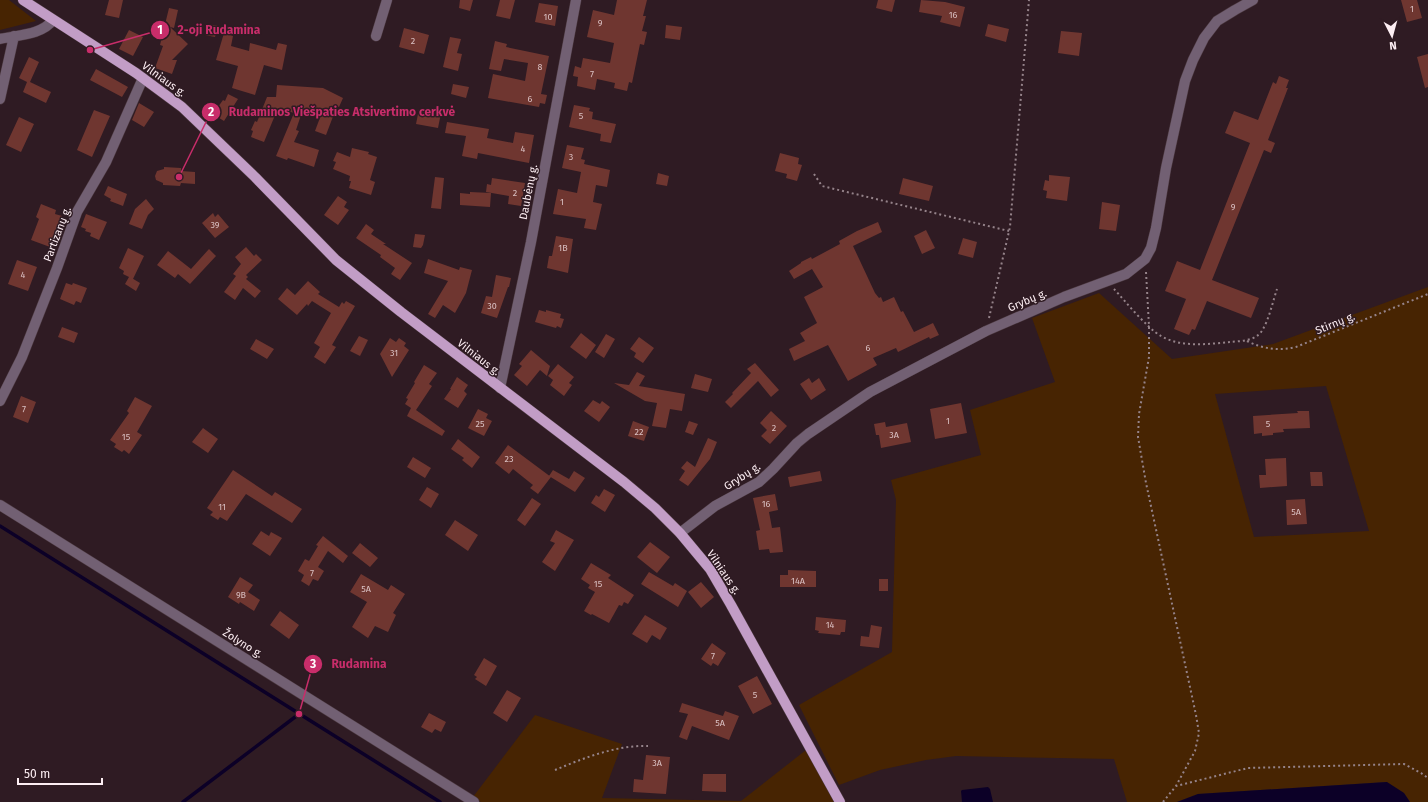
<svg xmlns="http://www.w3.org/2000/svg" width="1428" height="802" viewBox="0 0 1428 802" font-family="'Fira Sans',sans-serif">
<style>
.green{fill:#472402;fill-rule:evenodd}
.water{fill:#0c0027}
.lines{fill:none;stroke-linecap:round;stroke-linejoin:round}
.stream{stroke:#0c0027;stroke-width:3.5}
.building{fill:#6f3630}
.minor-casing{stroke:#4c3940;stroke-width:11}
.major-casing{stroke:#4c3940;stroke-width:11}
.path{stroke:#95838a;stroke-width:2;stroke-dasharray:2 3;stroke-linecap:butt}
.minor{stroke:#726073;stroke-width:10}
.major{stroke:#c29dc6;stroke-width:10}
.labels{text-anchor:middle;stroke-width:3;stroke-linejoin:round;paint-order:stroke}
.number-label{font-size:9px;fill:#dac0c2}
.street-label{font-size:11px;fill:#fdeef3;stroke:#2f1b23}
.leader{fill:none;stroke:#c82d6a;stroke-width:1.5}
.callout-dot{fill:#c82d6a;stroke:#2f1b23;stroke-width:1.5}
.mark-label{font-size:12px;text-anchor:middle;font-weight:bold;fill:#fff}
.callout-label{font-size:12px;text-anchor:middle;font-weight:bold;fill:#c82d6a;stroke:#2f1b23;stroke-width:3;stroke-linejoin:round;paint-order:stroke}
</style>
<rect width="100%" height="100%" fill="#2f1b23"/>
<path class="green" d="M0,0H9L36,21L0,30Z
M1428,287V802H1410L1404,793L1386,782L1198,794L1177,802H1127L1114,759L956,756L926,760L880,770L839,785L799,705L892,652L896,500L891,480L981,455L970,410L1055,382L1032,318L1099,293L1172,359L1273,344ZM1326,386L1369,531L1254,537L1215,394Z
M535,715L622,744L602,798L741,801L806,750L834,802H481L473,797Z"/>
<path class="water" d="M1387,782L1404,793L1410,802H1177L1198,794Z
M988,787L990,789L993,802H962L961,791L962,790Z"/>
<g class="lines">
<path class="stream" d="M0,526L440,802
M183,802L299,714"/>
</g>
<path class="building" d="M109,0H123L119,18L105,15Z
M460,0H473L470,11L459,8Z
M500,0H515L510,19L496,16Z
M617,0H647L643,16H646L642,31L647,32L644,45L640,44L632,83L629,82L627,91L614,88L615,83L597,79L595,90L577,86L578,77L573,76L575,66L581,68L583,58L610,63L614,43L587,37L593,10L614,15Z
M878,0H895L892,12L876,8Z
M921,0L945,2L965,7L960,27L940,22L942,16L919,12Z
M1401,0H1417L1422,18L1407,22Z
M539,3L558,6L555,26L535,22Z
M169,8L178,10L174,28L170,27L188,44L172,60H177L172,74L155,68L163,46L160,45Z
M208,24L218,26L215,37L205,35Z
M988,24L1009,29L1006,42L985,36Z
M666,25L682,27L680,40L665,38Z
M404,28L429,35L424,54L399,47Z
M129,30L143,37L133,56L119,49Z
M1061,31L1082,33L1079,56L1058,53Z
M224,33L233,36L231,46L249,51L250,43L276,50L278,43L287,45L282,70L264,65L255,95L232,88L238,66L216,60Z
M450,37L461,39L457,53L462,54L458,71L443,67Z
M495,41L507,44L506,47L549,56L541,94L547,95L545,104L540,103L539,107L488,98L493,74L525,81L528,63L504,59L501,71L489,69Z
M1428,54V87L1425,88L1417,57Z
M29,57L39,62L30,82L51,92L46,103L23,92L27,82L19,78Z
M96,69L128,87L122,97L90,80Z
M1279,76L1289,80L1286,88H1288L1268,140L1275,143L1271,153L1264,150L1212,280L1259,298L1251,318L1207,301L1195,330L1192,329L1189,335L1174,329L1186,299L1165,291L1177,261L1200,270L1250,143L1225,133L1234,111L1258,120L1273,82L1276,84Z
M453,84L469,87L466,98L451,94Z
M277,85L323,88L343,98L339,107L337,106L326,135L315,131L321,115L302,112L296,130L299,131L294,142L319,150L314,167L288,158L287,160L276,156L294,113L278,108L264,142L251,137L253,131L251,130L255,121L257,122L267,97H276Z
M228,94L238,99L224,121L216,116L220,109L218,107L223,100L225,101Z
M139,103L154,112L144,127L132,120Z
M574,105L590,108L589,111L593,112L592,119L616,124L611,143L600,141L601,134L569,127Z
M419,109L441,113L438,128L416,124Z
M94,110L110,116L92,157L77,150Z
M19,117L34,124L21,152L6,145Z
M447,122L489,129L487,138L513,143L515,132L534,135L529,163L478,153L477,159L462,156L466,136L445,133Z
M567,145L584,148L581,159L585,160L584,164L610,170L607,187L596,185L593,202L602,204L596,230L584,228L586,219L553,214L558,189L577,193L581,172L562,168Z
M352,148L369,152L368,154L377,157L370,180L375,182L371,195L349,188L351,181H349L350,176L333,169L336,162L333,161L337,152L350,157Z
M780,153L799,158L798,164L802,165L797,181L786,178L787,174L775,171Z
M164,167L181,168V171L195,172V184L181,183L180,186L163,185V183L156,180L155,176L157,171L164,169Z
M658,173L669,176L667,186L656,184Z
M1049,175L1070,177L1067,201L1046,198L1047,191L1043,190L1045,180L1049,181Z
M435,177L444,178L441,209L431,208Z
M492,178L525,183L521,206L508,204L509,196L486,192L487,184L491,185Z
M903,178L933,186L929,201L899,194Z
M108,186L127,194L123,206L110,201L111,199L104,195Z
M470,192L491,193L490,207L460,205V193L470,194Z
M338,196L347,202L344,207L349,210L338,225L324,215Z
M146,199L154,209L148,215L142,229L129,224L135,209Z
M1102,202L1120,205L1116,231L1099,229Z
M41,204L56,210L55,214L62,216L50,247L31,240L39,219L36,217Z
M213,213L215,217L218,214L229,227L215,238L202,223Z
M86,214L107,222L99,240L90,236L91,233L85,231L86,229L81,227Z
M878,222L882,232L853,246L875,293L879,298L881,297L883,302L894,297L901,312L903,311L914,332L933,323L939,335L930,339L929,337L898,352L896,348L873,358L877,365L848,381L828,345L794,361L789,349L805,341L800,333L817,323L804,297L823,287L812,269L794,279L789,271L801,263V262L811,257L812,259L840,244L839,241L857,231Z
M366,224L374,230L371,234L386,244H383L412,263L400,280L391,274L395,268L380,257L381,255L356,238Z
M926,230L935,248L922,254L914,236Z
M415,234L425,235L423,245L421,248L413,247Z
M556,236L573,239L568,273L547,268L549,256H552Z
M963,238L977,242L973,258L958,254Z
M246,247L254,256L256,254L262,260L246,275L248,277L246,279L261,291L255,298L243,288L235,300L224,292L236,276L233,274L241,264L235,257Z
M128,248L144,256L133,279L130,277L140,283L136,291L125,284L129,277L123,274L124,271L119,268Z
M209,249L216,256L190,284L178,274L175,278L157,265L168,251L191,269Z
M428,259L459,270L460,267L472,270L466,293L455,313L443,305L435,318L428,314L448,281L424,273Z
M17,260L37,267L28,291L8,284Z
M496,275L511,278L509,287H508L497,318L481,313L486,296L492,297Z
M308,281L320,292L318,294L339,307L342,302L344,304L346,301L355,306L332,345L336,347L325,364L314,357L320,347L314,343L331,313L312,301L308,306L307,304L297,315L278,299L287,288L295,295Z
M66,283L72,285L73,283L87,288L81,303L76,301L74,305L60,299Z
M539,310L546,312V310L561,314L560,318L564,319L561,328L557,326L556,328L535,322Z
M62,327L78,333L74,343L58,337Z
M581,333L596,345L586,359L570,347Z
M606,334L615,339L604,358L595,352Z
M359,336L368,340L360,356L350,351Z
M639,337L654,348L643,363L634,357L636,353L630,349Z
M390,338L396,342L399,338L406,343L404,346L409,350L392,377L380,354Z
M256,339L274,349L267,359L250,349Z
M531,350L550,366L547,376L540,370L527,386L514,375L522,366L519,364Z
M755,363L779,390L771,397L758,381L731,408L725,402L733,394L732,393L751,373L747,369Z
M558,364L574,377L569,383L572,385L564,396L550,385L553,380L548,376Z
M424,365L437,373L429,384L432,386L416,410L445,431L442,436L407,416L411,408L405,404L408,399L406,398L415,383L414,382Z
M637,372L645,376L639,386L685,394L682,411L670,409L666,428L652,426L657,403L645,401L614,383L629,385Z
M695,374L712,379L708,392L691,388Z
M457,377L468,385L464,391L467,394L458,408L444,399L451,389H450Z
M809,378L812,383L819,378L826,390L811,400L800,384Z
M21,396L36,402L28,423L13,417Z
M135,397L152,406L137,432L142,435L129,454L124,450L122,452L114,447L116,444L110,440L129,413L127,411Z
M593,400L600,404L602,401L610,407L599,422L584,411Z
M961,403L967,433L935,439L930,409Z
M478,409L488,414L486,418L492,421L484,436L468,428Z
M771,411L787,426L770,444L761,436L767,430L760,423Z
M1297,411H1309L1310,428L1283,429L1284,432L1273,433V435L1262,436V433L1254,434L1253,416L1298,413Z
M633,421L649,427L644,441L628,436Z
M689,421L698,424L693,435L685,432Z
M885,422L886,427L907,423L911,442L881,448L879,435H876L874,424Z
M203,428L218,439L208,453L192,442Z
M708,438L717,442L710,459L688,486L679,480L685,471L681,468L687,461L695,467Z
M458,439L480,457L472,468L462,460L464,458L451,449Z
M508,445L551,477L538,494L530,488L533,485L513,469L509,474L495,463Z
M413,457L431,468L425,478L407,467Z
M1286,458L1287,486L1260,488L1259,475H1266L1265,459Z
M233,470L272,496L275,492L302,509L292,523L246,494L227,521L220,517L218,520L210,515L213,512L207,508Z
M553,470L569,479L574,471L585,478L575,492L549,476Z
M820,471L822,481L790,487L788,477Z
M1310,472H1322L1323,486H1311Z
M427,487L439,494L431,508L419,500Z
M604,489L615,495L605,512L591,503L596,495L599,497Z
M775,494L778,510L769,512L772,528L780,527L783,552L770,553L769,549L759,550L756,531L760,530L753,498Z
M532,498L541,504L525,526L517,520Z
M1305,499L1307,524L1287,525L1286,500Z
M455,520L478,535L468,551L445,535Z
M556,530L574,540L555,571L542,562L555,543L550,541Z
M261,531L269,536L271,532L282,538L270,556L252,544Z
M323,536L348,556L343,563L328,551L318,567L324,571L318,581L313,579L309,586L301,581L304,575L298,571L305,559L309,561L318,546L316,545Z
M650,542L670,557L657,573L637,557Z
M360,543L378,558L370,567L352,553Z
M591,563L611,575L608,578L634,595L628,604L624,602L622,606L619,605L609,623L592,614L591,615L584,611L595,592L588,588L590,585L581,579Z
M788,570L816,571V587H780V575H788Z
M649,572L673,586L675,583L687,591L678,607L641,584Z
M361,574L388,590L391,585L405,594L393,613L396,615L388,632L375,626L368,638L352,627L367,602L350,592Z
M240,577L253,585L248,592L260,600L254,611L240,602L239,604L228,597Z
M879,579H888V591H879Z
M701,582L714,597L701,608L688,592Z
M280,611L299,625L289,639L270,625Z
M645,615L667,628L660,640L652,635L647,643L632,634Z
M816,617L846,620L845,632H841L840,635L818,633L819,631L815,630Z
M871,625L882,627L879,648L860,646L861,636L869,637Z
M712,643L726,653L718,666L713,663L711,666L701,659Z
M484,658L497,666L486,686L475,679L477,677L474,675Z
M757,676L772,704L753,714L738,686Z
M507,690L521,698L507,722L493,713Z
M682,703L723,716L725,711L739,716L729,740L692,726L687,740L679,737L688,714L679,712Z
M429,713L446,722L441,732L435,729L432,733L421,727Z
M646,755L670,757L666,794L633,792L634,779L643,780Z
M703,774H726V792L702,791Z"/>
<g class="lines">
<defs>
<path id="minor" d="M376,36L387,0
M0,39C17,35 42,35 53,20
M0,99L14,36
M500,388L531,242L576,0
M0,401L22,357L57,268L77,212L106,162L143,78
M0,505L474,802
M680,533L715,506L759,482L773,469L797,443L808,434L870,392L986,331L1064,297L1126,274L1145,259L1151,248L1156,228L1166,168L1185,81L1193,60L1204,38L1217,21L1235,10L1253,0"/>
<path id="major" d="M23,0L136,73L182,107L255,177L336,260L401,312L624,482L655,508L680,533L710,569L731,605L840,802"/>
</defs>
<use href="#minor" class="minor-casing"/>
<use href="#major" class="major-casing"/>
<path class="path" d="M814,174L822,186L1009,231
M1146,272L1149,326V357L1139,414L1138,437L1146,483L1196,715L1199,733L1195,751L1176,786
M1114,289C1126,302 1147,328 1161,336C1182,348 1208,344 1230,342C1241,341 1257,341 1263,329C1269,319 1273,301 1277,289
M989,318L1010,227L1029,0
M1247,341C1263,349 1279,351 1296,347L1428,294
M555,770C584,758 616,745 648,746
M1163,802L1176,786L1248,768L1404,764L1421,773L1428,778"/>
<use href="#minor" class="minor"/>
<use href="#major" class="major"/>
</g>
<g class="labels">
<g class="number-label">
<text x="1412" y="12">1</text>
<text x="953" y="18">16</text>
<text x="548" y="20">10</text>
<text x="600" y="26">9</text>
<text x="413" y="44">2</text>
<text x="540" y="70">8</text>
<text x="592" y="77">7</text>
<text x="530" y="102">6</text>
<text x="581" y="119">5</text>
<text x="523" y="152">4</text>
<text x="571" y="160">3</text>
<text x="515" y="196">2</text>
<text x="562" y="205">1</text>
<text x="1233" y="210">9</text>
<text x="215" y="228">39</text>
<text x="563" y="251">1B</text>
<text x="23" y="278">4</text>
<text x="492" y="309">30</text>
<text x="868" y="351">6</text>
<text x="394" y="356">31</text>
<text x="24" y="412">7</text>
<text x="948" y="424">1</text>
<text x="480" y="427">25</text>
<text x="1268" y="427">5</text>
<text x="774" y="431">2</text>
<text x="639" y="435">22</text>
<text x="894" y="438">3A</text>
<text x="126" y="440">15</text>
<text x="509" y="462">23</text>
<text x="766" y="507">16</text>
<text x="222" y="510">11</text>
<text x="1296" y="515">5A</text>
<text x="312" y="576">7</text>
<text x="798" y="584">14A</text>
<text x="598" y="587">15</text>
<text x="366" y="592">5A</text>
<text x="241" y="598">9B</text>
<text x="830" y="628">14</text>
<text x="713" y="659">7</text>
<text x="755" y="698">5</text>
<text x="720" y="726">5A</text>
<text x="657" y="766">3A</text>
</g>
<g class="street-label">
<text transform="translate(164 79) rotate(36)" y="4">Vilniaus g.</text>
<text transform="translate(528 192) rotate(-79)" y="4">Daubėnų g.</text>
<text transform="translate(57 234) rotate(-69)" y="4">Partizanų g.</text>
<text transform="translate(1027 300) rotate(-23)" y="4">Grybų g.</text>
<text transform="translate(1335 323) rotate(-22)" y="4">Stirnų g.</text>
<text transform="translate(479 357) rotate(38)" y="4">Vilniaus g.</text>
<text transform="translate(742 476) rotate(-33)" y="4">Grybų g.</text>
<text transform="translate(724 572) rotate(56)" y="4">Vilniaus g.</text>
<text transform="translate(243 643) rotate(32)" y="4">Žolyno g.</text>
</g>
</g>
<path class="leader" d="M90 50L160 30M179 177L211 112M299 714L313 664"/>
<g class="callout-dot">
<circle cx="90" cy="50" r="4"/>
<circle cx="179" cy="177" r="4"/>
<circle cx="299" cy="714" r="4"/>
<circle cx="160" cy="30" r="10"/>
<circle cx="211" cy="112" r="10"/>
<circle cx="313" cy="664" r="10"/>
</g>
<g class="mark-label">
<text x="160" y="34">1</text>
<text x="211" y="116">2</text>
<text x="313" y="668">3</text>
</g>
<g class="callout-label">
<text x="219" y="34">2-oji Rudamina</text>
<text x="342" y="116">Rudaminos Viešpaties Atsivertimo cerkvė</text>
<text x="359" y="668">Rudamina</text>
</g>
<g transform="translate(1392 36) rotate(174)" stroke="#2f1b23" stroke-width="3" paint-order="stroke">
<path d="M0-3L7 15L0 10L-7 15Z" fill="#fdeef3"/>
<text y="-6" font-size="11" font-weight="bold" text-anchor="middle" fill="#fdeef3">N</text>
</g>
<path d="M18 778v6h84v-6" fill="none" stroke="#fdeef3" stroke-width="2"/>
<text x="24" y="778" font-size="12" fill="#fdeef3" stroke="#2f1b23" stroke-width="3" paint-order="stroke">50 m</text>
</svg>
